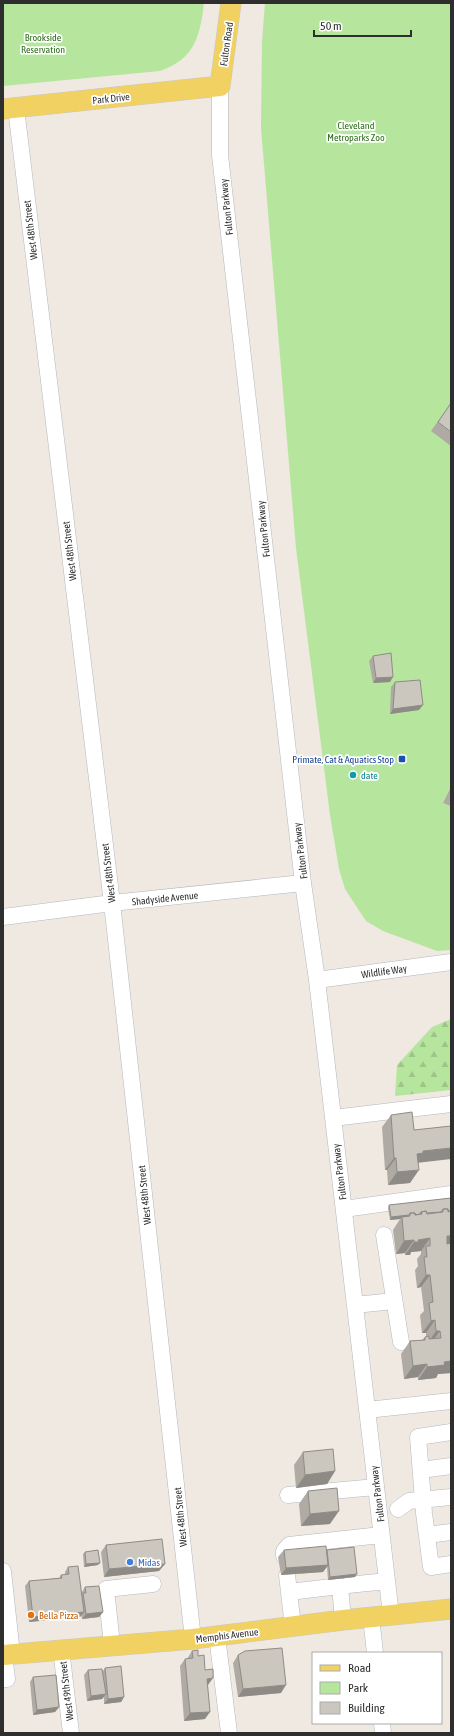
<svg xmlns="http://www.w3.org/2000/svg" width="454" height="1736" viewBox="0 0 454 1736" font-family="'Asap Condensed',sans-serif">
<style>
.forest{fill:url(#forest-firs)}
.park{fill:#b6e59e}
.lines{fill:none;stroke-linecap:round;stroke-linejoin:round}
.minor-casing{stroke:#b4b7c1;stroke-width:17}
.major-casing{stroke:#c9c9c9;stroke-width:21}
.minor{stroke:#fff;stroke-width:16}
.major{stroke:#f2d163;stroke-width:20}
.wall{fill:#afaba4}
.shaded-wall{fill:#8e8b86}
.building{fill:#cbc7bf;stroke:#8e8b86}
.transit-dot{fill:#1a4fb4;stroke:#fff;stroke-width:1.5}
.culture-dot{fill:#0f9aa8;stroke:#fff;stroke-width:1.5}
.shop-dot{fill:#3f7fe0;stroke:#fff;stroke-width:1.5}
.food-dot{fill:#e8710a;stroke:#fff;stroke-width:1.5}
.labels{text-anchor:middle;stroke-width:3.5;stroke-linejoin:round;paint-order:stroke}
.park-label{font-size:10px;fill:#2c6e1b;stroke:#fff}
.street-label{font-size:10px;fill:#2e2e2e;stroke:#fff}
.transit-label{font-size:10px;fill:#164399;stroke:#fff;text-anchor:end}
.culture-label{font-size:10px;fill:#0d838f;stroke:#fff;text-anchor:start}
.shop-label{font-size:10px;fill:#366cbe;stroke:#fff;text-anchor:start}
.food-label{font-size:10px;fill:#c56008;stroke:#fff;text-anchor:start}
</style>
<defs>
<pattern id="forest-firs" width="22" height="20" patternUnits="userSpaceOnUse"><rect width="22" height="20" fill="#b6e59e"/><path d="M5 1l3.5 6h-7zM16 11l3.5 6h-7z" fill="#9dc588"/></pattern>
</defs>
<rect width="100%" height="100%" fill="#efe9e1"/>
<path class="forest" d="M451,1019V1090L395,1096L397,1065L432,1027Z"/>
<path class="park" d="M3,3H204C200,36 195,59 160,71L3,86Z
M265,3H451V950L437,951L383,931L366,921L345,889L339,869L330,815L296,548L261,128L262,41Z"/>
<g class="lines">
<defs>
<path id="minor" d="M220,86V155L303,883L317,980L391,1615
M16,108L112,903L193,1639
M3,917L112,903L303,883
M317,980L451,962
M333,1118L451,1104
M344,1209L451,1194
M384,1235L401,1342
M355,1305L394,1301
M367,1410L451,1401
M451,1432L418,1437L424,1513L431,1567L451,1564
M421,1470L451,1466
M288,1495L376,1487
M398,1509L409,1501L451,1497
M427,1535L451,1532
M284,1556V1551L289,1545L381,1535
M3,1571L12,1654
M287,1575L293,1627
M348,1585L387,1581
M289,1592L340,1586L343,1620
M371,1617L375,1653
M217,1636L229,1733
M112,1645L106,1589L153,1584
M61,1649L71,1733
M3,1679H7L4,1655
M382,1723L383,1733"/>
<path id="major" d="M3,109L220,86L231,3
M3,1655L193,1639L343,1620L451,1609"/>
</defs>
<use href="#minor" class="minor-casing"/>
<use href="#major" class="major-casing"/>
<use href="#minor" class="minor"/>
<use href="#major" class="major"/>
</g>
<path class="wall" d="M451,403V446L431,431Z
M373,656L390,682L373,683L369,661Z
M395,682L419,710L390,714L391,687Z
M451,787V806L443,803Z
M391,1115L414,1130L418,1163L410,1183L388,1185L387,1170H385L382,1127Z
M451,1198V1373L438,1374L436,1378L418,1380V1377L404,1379L401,1354L410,1341L422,1340L425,1337H426V1333H422L420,1315L424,1311L421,1287L417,1288L415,1270L418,1266L417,1259L421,1254V1251L411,1252L410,1255H405V1253L396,1254L393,1230L400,1219L390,1220L388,1208L389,1205Z
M303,1452L335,1471L327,1484L296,1488L294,1465Z
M308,1491L330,1524L301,1526L299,1504Z
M106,1545L165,1564L159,1571L104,1577L101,1552Z
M284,1550L326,1551L357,1574L355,1577L328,1580L327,1567L323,1572L281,1575L278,1557Z
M85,1552L98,1565L84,1567L83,1554Z
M68,1567L82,1595V1592L85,1587L103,1612L99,1617L82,1619L81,1614L80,1617L29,1622L25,1586L29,1581L59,1578L61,1575H65V1572Z
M192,1651L198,1656L205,1670L208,1685L205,1719L184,1721L180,1666L185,1659H187Z
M238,1655L281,1693L238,1697L233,1663Z
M105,1668L124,1697L121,1702L104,1704V1697L102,1699L87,1701L84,1675L88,1670L103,1671Z
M33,1677L59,1707L55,1712L33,1715L30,1682Z"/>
<path class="shaded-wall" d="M393,677L390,682L373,683L376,678Z
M423,705L419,710L390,714L393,709Z
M451,1148V1159L416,1163L417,1154L423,1151Z
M394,1158H396L387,1170H385Z
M419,1170L410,1183L388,1185L397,1172Z
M409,1215L407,1218L402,1217L400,1219L390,1220L391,1217Z
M447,1236H451V1244L438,1249Z
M430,1238L421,1251L411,1252L410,1255H405L414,1242L418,1240Z
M414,1240L405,1253L396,1254L404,1241Z
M426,1275H430L421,1287L417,1288Z
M435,1320L426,1333H422L431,1321Z
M436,1331H440L431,1343L427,1344Z
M451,1361V1373L438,1374L436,1378L418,1380L427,1367L444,1362Z
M427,1364L418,1377L404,1379L413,1366Z
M335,1471L327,1484L296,1488L305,1475Z
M339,1511L330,1524L301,1526L310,1514Z
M100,1563L98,1565L84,1567L86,1564Z
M165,1564L159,1571L104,1577L109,1569Z
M328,1565L323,1572L281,1575L286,1568Z
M357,1574L355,1577L328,1580L330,1577Z
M84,1612L80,1617L29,1622L33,1617Z
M103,1612L99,1617L82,1619L86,1614Z
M213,1678L208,1685L202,1686L207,1679Z
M286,1685L281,1693L238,1697L243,1689Z
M106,1694L102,1699L87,1701L91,1696Z
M124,1697L121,1702L104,1704L108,1699Z
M59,1707L55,1712L33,1715L37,1710Z
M210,1712L205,1719L184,1721L190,1713Z"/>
<path class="building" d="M451,403V432L438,422Z
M391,653L393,677L376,678L373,656Z
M420,680L423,705L393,709L395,682Z
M412,1112L414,1130L451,1126V1148L423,1151V1153L417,1154L419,1170L397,1172L396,1158H394L391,1115Z
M451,1198V1211H448V1209H443L441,1212L427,1213L426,1211L421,1212L420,1214L415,1215V1213H410L409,1215L391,1217L389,1205Z
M443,1209H448V1212L451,1211V1236H447V1244L451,1243V1361L444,1362L445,1365L427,1367V1364L413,1366L410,1341L425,1340V1337L429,1336V1339L441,1338L440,1331H436L435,1320L431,1321L429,1303L433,1302L430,1275H426L424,1257H427L426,1246H430V1238L418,1240L419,1242H414V1240L404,1241L402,1217L410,1216V1213H415V1215L422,1214L421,1212L426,1211L427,1214L443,1212Z
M333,1449L335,1471L305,1475L303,1452Z
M337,1488L339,1511L310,1514L308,1491Z
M162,1539L165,1564L109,1569L106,1545Z
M326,1546L328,1565L286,1568L284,1550Z
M354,1547L357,1574L330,1577L327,1550Z
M98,1550L100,1563L86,1564L85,1552Z
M78,1566L84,1612L33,1617L29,1581L62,1578L61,1575L69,1574L68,1567Z
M99,1586L103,1612L86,1614L83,1593H86L85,1587Z
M282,1648L286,1685L243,1689L238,1655L245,1651Z
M198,1650V1656L204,1655L205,1670L213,1669V1678L207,1679L210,1712L190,1713L185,1659L193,1658L192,1651Z
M121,1666L124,1697L108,1699L105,1668Z
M102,1669L106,1694L91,1696L88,1670Z
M56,1675L59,1707L37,1710L33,1677Z"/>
<rect class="transit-dot" x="398" y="755" width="8" height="8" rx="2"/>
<circle class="culture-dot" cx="353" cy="775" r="4"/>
<circle class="shop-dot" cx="130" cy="1562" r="4"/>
<circle class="food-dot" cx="31" cy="1615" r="4"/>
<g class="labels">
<g class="park-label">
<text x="43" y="41">Brookside<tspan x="43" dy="12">Reservation</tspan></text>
<text x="356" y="129">Cleveland<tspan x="356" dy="12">Metroparks Zoo</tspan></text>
</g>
<g class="street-label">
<text transform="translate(226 44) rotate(-82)" y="4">Fulton Road</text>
<text transform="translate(111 98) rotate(-6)" y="4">Park Drive</text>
<text transform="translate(226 207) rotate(-96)" y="4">Fulton Parkway</text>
<text transform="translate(30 230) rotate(-97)" y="4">West 48th Street</text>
<text transform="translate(263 529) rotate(-96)" y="4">Fulton Parkway</text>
<text transform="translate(69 551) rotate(-97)" y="4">West 48th Street</text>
<text transform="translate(300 851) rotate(-97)" y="4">Fulton Parkway</text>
<text transform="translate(108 873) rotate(-97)" y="4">West 48th Street</text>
<text transform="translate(165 898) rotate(-6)" y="4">Shadyside Avenue</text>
<text transform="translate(384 971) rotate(-8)" y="4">Wildlife Way</text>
<text transform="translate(339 1172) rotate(-97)" y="4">Fulton Parkway</text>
<text transform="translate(144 1195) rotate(-96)" y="4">West 48th Street</text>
<text transform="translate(377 1494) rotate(-97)" y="4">Fulton Parkway</text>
<text transform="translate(180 1517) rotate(-96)" y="4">West 48th Street</text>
<text transform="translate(227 1635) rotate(-7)" y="4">Memphis Avenue</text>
<text transform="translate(66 1691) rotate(-97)" y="4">West 49th Street</text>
</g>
<g class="transit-label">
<text x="394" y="763">Primate, Cat &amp; Aquatics Stop</text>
</g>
<g class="culture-label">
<text x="361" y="779">date</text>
</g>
<g class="shop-label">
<text x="138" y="1566">Midas</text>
</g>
<g class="food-label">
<text x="39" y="1619">Bella Pizza</text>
</g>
</g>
<rect width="454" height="1736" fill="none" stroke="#2e2e2e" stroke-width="8"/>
<rect x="312" y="1652" width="130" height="72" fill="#ffffff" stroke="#ababab"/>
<rect x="320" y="1665" width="20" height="6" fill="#f2d163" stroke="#ababab"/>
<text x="348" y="1672" font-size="12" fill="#2e2e2e">Road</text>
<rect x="320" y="1682" width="20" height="12" fill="#b6e59e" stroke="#ababab"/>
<text x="348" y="1692" font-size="12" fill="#2e2e2e">Park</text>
<rect x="320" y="1702" width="20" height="12" fill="#cbc7bf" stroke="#ababab"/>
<text x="348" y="1712" font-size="12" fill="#2e2e2e">Building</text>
<path d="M314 30v6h97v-6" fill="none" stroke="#2e2e2e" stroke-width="2"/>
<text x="320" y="30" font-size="12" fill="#2e2e2e" stroke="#ffffff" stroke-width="3" paint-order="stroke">50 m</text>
</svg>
